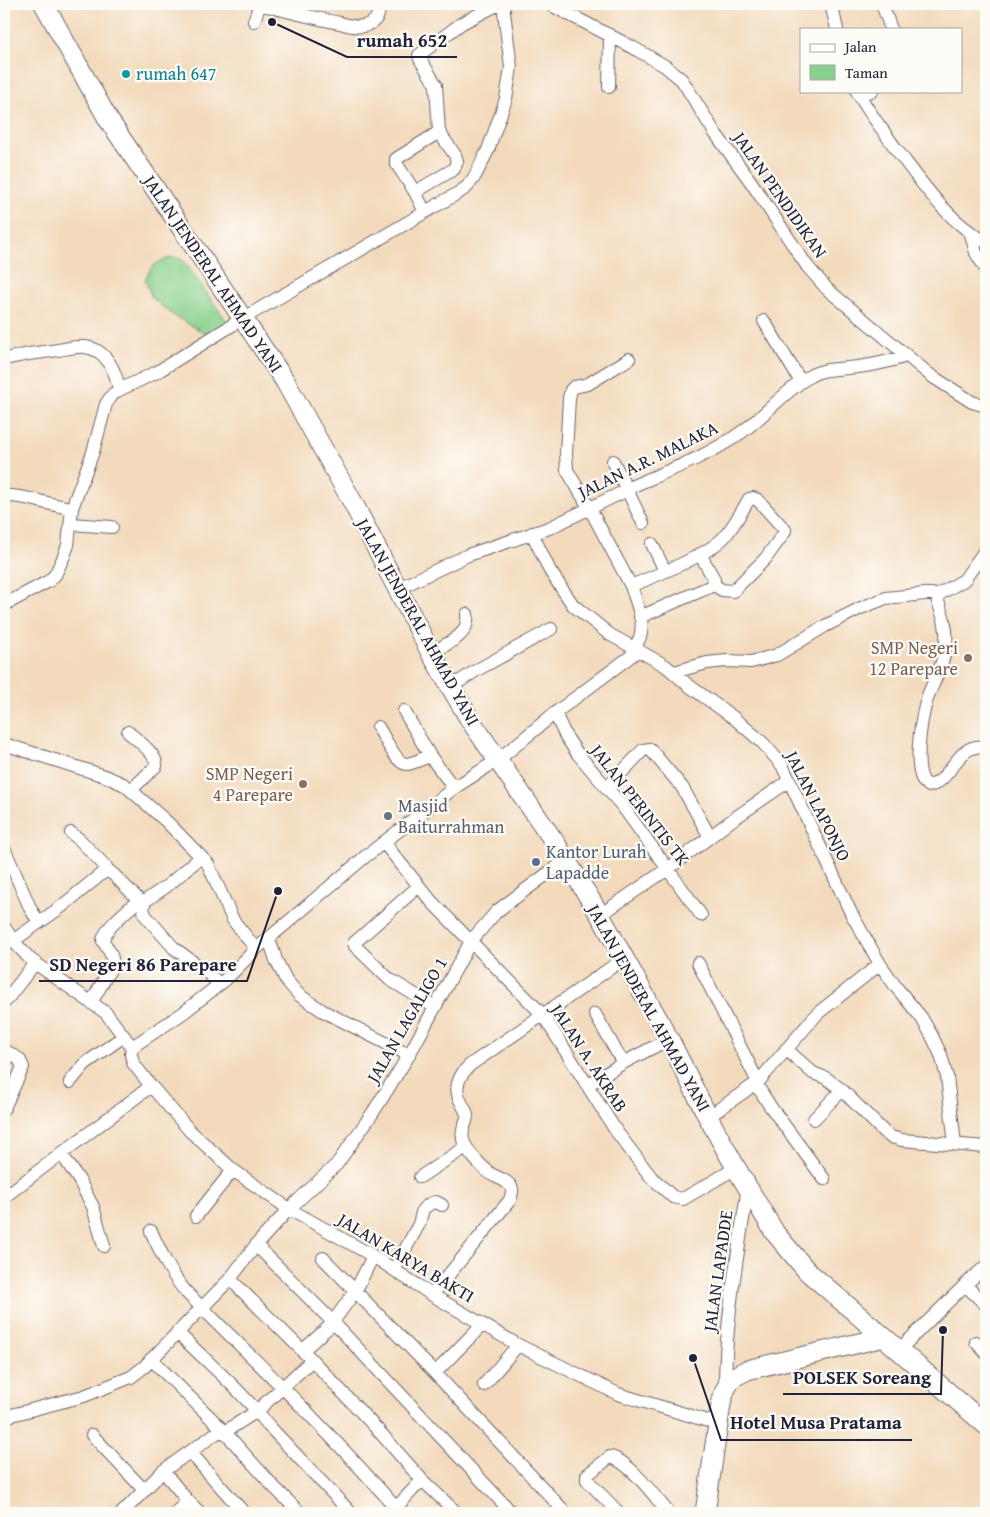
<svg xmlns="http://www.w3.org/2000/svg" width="990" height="1517" viewBox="0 0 990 1517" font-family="'Gentium Book Plus',serif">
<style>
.green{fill:#88d08c;stroke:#557964}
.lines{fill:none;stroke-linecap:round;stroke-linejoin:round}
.minor-casing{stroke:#6b6268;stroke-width:14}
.highway-casing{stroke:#6b6268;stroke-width:21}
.minor{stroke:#fff;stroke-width:12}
.highway{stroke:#fff;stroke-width:19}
.culture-dot{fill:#0f9aa8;stroke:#fdfcf7;stroke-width:2}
.education-dot{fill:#8d6e63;stroke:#fdfcf7;stroke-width:2}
.worship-dot{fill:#6b7280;stroke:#fdfcf7;stroke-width:2}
.service-dot{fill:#5c6f8a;stroke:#fdfcf7;stroke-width:2}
.labels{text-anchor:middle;stroke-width:4.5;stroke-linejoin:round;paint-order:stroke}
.culture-label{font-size:18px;fill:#0d838f;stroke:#fdfcf7;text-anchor:start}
.street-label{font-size:18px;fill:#22223b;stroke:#fdfcf7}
.education-label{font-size:18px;fill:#785e54;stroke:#fdfcf7;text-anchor:end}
.worship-label{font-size:18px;fill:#5b616d;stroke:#fdfcf7;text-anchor:start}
.service-label{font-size:18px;fill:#4e5e75;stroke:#fdfcf7;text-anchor:start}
.leader{fill:none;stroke:#22223b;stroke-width:2}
.callout-dot{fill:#22223b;stroke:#fdfcf7;stroke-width:2}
.callout-label{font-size:19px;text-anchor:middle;font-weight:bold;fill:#22223b;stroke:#fdfcf7;stroke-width:4.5;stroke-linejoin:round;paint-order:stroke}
</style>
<rect width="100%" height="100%" fill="#fdfcf7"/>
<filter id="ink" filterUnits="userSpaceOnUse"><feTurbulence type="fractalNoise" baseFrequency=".02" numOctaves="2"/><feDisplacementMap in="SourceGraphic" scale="10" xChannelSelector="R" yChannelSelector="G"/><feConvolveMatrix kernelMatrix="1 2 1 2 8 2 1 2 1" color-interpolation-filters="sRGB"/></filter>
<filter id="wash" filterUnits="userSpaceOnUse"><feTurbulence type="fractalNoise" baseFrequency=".0096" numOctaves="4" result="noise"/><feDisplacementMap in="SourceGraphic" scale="20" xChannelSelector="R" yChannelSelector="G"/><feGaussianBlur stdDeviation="1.12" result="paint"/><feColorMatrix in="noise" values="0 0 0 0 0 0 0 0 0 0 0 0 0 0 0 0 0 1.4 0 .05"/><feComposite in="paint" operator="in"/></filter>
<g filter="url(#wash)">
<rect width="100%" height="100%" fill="#f3dabc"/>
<path class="green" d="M175,257L184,261L228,323L206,334L173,315L152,298L145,280C151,264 158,261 175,257Z"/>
</g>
<g filter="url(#ink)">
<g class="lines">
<defs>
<path id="minor" d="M260,4C287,11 313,18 340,23C347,25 356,28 363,26C375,24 381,15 378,4
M549,4L632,47L665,66L682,80L715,133L751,182L807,266L827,289L930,375L972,402L986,406
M831,4L837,29
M882,4L891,29
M254,21L260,4
M609,87L610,35
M857,91C868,112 883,130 896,149C923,184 947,221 986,242
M858,94L872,91
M415,192L396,163V159L439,132
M425,212L415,192L454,169L457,161L455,155L439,132L436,85L420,59L419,55L462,23L499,4
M971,234L976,253L986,269
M764,321L801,382
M4,359C22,355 40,352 58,350C66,349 76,346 85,347C106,349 116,371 119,390
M629,359L588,384L574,387L571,390L569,398L566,454L567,470L590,509L631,586C656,575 710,555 726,535C735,524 742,511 749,499L753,498L758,500L785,530L784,533L766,558L733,591L722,590L714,585
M613,461L643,523
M4,496C20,494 53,506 72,508
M71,524L112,527
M532,533L550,571L573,605L609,634L666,666L688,685L734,718L763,743L782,765L851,913L880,964L896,987L921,1017L931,1034L941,1055L947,1077L955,1144
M652,544L665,571
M631,586C637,605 650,630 634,647
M397,589L468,555L549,528L621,493L626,489C664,472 705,458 739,434C764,417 783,392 810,376C823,368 843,369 858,367C874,365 891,361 906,356
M936,596C942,613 948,627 946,645C944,662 936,677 929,693C922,712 913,762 923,781C925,783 927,784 929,786C953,781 955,742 986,747
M4,605L49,581L55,575L64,556L68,545L72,508L93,452L106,404L113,394L119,390L157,372L242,319L458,193L467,187L475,176L488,150L506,99L511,67L503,4
M640,617L714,585V579L700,554
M431,653C448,643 470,636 467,614
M674,672L707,663L727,661L751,662L777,655L825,626L861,608L886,598L925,594H932L936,596L964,580L986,549
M451,687L477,670L551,629
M404,711L430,756L454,788
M555,713L565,735L577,753L623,807L701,915
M378,727C384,736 397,765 407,764C415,763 423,758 430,756
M128,732C136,739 158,755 156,766L131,790
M4,744L105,776L125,785L134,793L167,822L208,864L233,920L256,949
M607,788L643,750L650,749L682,787L710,837
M71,833L80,840L106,867L108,871
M384,843L432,902L543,1015L616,1131L651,1177L673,1197L683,1199L736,1168
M4,848L31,910L39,922
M201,857L167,886L145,901L143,907L145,915L174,948L208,973L219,984
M419,886L354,943L355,946L389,979L435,1007
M600,915L669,868L732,820L789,781
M4,927L15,943L31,960L106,1013L132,1047
M269,939L276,960L286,980L299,995L323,1011L409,1055
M13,941L61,907L105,871H109L114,875L143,904
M698,963L758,1082V1087L770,1106L824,1179
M4,1003L35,963
M91,1003L112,966C114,956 108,949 103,941C104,928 129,909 139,900
M595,1014L623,1063
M132,1047L131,1054L133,1063L151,1086L190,1131L233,1170L289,1209L373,1256L432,1295L518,1345L618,1394L718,1424
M132,1047L183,1013L225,980L256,949L366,856L454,788L499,759L555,713L639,650
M786,1049L813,1073L826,1078L842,1090L884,1132L891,1137L902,1140L986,1147
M4,1050L19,1059L23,1067L4,1108
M70,1082L85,1064L124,1036
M588,1085L623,1063L669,1039
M708,1117L758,1082L818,1013L880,964
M814,1119L842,1090
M61,1153L79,1180L93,1207L104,1246
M420,1177L466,1147
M4,1197L151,1086
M196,1216L233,1170
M151,1231C161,1253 171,1275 187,1293C258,1363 330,1432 396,1508
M256,1245L333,1322L512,1513
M323,1258L435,1373L566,1513
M394,1270L419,1224L423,1209L431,1203L436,1202L442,1205
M230,1279L312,1360L377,1429L422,1480L457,1513
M965,1285L986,1305
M432,1295L510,1200C511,1196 513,1192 512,1189C509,1180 497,1178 491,1174C484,1169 479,1163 474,1158C468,1150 460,1141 463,1130C464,1125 467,1121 467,1116C467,1111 463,1107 461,1102C453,1088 459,1075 470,1065L625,958
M177,1332C208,1363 242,1391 269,1426L351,1513
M976,1342L986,1353
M302,1351L330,1326L356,1290L373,1256
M898,1351L965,1285L986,1266
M151,1359L222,1429
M435,1373L482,1325
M484,1385L518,1345
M725,1388C725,1321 738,1254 748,1187
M4,1417L84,1396L131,1377L144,1367L230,1279L256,1245L289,1209L337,1164L374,1111L409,1055L471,941L497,911L566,860
M226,1431L257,1411L312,1360
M92,1435L144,1490
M190,1452L244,1513
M163,1471L188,1501L200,1513
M122,1513L163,1471L222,1429L273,1486L300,1513
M175,1513L188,1501
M391,1513L422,1480
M619,1513L587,1480V1475L610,1457C628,1460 655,1497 668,1512"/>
<path id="highway" d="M44,4L108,119L285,381L352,501L432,655L470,720L556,844L600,915L669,1039L708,1117L736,1168L775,1233L807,1271L986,1425
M705,1513L721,1404L725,1390L732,1378L747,1370L884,1337"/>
</defs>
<use href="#minor" class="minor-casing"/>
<use href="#highway" class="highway-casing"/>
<use href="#minor" class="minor"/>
<use href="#highway" class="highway"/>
</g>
</g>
<circle class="culture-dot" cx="126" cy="74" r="5"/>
<g class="education-dot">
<circle cx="968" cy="658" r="5"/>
<circle cx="303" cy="784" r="5"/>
</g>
<circle class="worship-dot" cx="388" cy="816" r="5"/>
<circle class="service-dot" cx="536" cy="862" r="5"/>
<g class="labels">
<g class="culture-label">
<text x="136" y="80">rumah 647</text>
</g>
<g class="street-label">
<text transform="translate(780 195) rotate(55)" y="6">JALAN PENDIDIKAN</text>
<text transform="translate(213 274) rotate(56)" y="6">JALAN JENDERAL AHMAD YANI</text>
<text transform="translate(648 460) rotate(-26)" y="6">JALAN A.R. MALAKA</text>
<text transform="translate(418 622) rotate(61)" y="6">JALAN JENDERAL AHMAD YANI</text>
<text transform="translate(640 805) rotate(52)" y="6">JALAN PERINTIS TK</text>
<text transform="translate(818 806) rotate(63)" y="6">JALAN LAPONJO</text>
<text transform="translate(649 1008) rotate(61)" y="6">JALAN JENDERAL AHMAD YANI</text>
<text transform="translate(407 1020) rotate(-60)" y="6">JALAN LAGALIGO 1</text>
<text transform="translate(589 1058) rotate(57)" y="6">JALAN A. AKRAB</text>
<text transform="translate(406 1258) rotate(31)" y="6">JALAN KARYA BAKTI</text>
<text transform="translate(718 1271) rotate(-82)" y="6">JALAN LAPADDE</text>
</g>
<g class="education-label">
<text x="958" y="654">SMP Negeri<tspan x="958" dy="21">12 Parepare</tspan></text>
<text x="293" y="780">SMP Negeri<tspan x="293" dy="21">4 Parepare</tspan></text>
</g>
<g class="worship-label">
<text x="398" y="812">Masjid<tspan x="398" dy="21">Baiturrahman</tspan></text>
</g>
<g class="service-label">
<text x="546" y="858">Kantor Lurah<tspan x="546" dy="21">Lapadde</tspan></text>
</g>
</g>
<path class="leader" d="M272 22L347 57H457M278 891L247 981H39M943 1330L941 1394H783M693 1358L721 1440H912"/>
<g class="callout-dot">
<circle cx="272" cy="22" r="5"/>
<circle cx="278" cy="891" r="5"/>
<circle cx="943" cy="1330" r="5"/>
<circle cx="693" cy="1358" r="5"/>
</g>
<g class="callout-label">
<text x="402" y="47">rumah 652</text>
<text x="143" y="971">SD Negeri 86 Parepare</text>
<text x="862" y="1384">POLSEK Soreang</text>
<text x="816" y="1429">Hotel Musa Pratama</text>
</g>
<rect width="990" height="1517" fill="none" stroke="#fdfcf7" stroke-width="20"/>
<rect x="800" y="28" width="162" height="65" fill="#fdfcf7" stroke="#a5a5ac"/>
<rect x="810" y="44" width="25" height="8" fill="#ffffff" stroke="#a5a5ac"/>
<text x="845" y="52" font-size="15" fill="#22223b">Jalan</text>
<rect x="810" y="65" width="25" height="15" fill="#88d08c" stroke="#a5a5ac"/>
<text x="845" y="78" font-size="15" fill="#22223b">Taman</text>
</svg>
